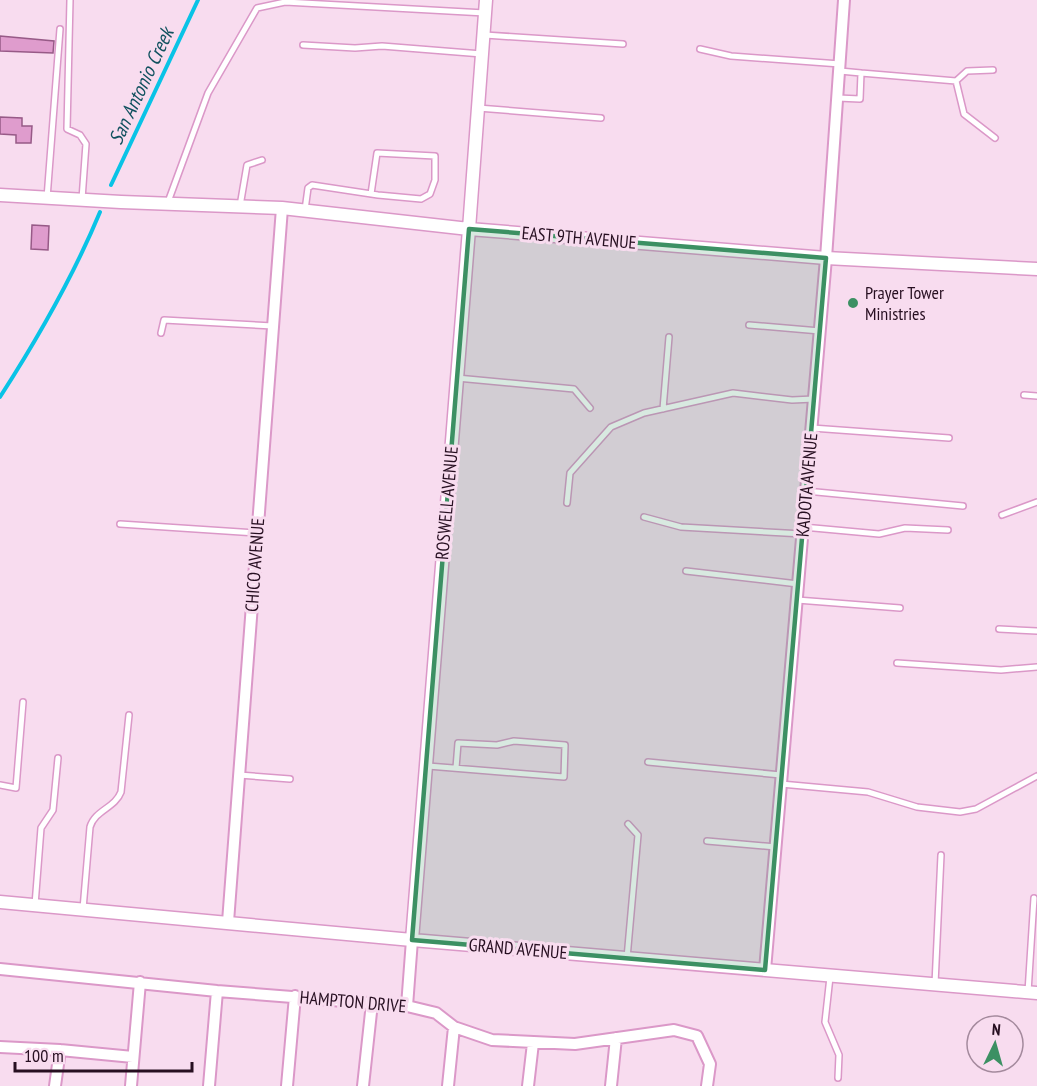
<svg xmlns="http://www.w3.org/2000/svg" width="1037" height="1086" viewBox="0 0 1037 1086" font-family="'PT Sans Narrow',sans-serif">
<style>
.lines{fill:none;stroke-linecap:round;stroke-linejoin:round}
.stream{stroke:#09c3e6;stroke-width:4}
.building{fill:#df9ccd;stroke:#975a87;stroke-width:1.5}
.service-casing{stroke:#db98c8;stroke-width:8}
.minor-casing{stroke:#db98c8;stroke-width:14}
.tertiary-casing{stroke:#db98c8;stroke-width:15}
.service{stroke:#fff;stroke-width:5}
.minor{stroke:#fff;stroke-width:10}
.tertiary{stroke:#fff;stroke-width:12}
.marked{fill:#3c9063;fill-opacity:0.2;stroke:#3c9063;stroke-width:4.5;stroke-linejoin:round}
.poi-dot{fill:#3c9063;stroke:#f8dcef;stroke-width:2}
.labels{text-anchor:middle;stroke-width:6;stroke-linejoin:round;paint-order:stroke}
.street-label{font-size:18px;fill:#270f21;stroke:#f8dcef}
.poi-label{font-size:18px;fill:#270f21;stroke:#f8dcef;text-anchor:start}
.water-label{font-size:20px;font-style:italic;fill:#11515f;stroke:#f8dcef}
</style>
<rect width="100%" height="100%" fill="#f8dcef"/>
<g class="lines">
<path class="stream" d="M111,185L198,0
M0,397C38,338 73,277 100,212"/>
</g>
<path class="building" d="M0,36L54,41L53,53L0,51Z
M0,117L22,118V126H32L31,143H16V135L0,134Z
M32,225L49,226L48,250L31,249Z"/>
<g class="lines">
<defs>
<path id="service" d="M70,0L67,129L80,135L86,144L82,199
M485,35L623,44
M303,45L355,48L382,46L482,54
M700,49L731,56L840,64
M861,73L956,81L964,114L995,138
M956,81L967,71L993,70
M838,98L860,99L861,73L840,71
M478,108L601,118
M47,198L60,29
M168,202L208,93L257,8L285,2L485,13
M240,206L247,165L262,160
M305,210L308,188L312,185L378,195L421,199L430,194L435,180V156L377,153L371,194
M749,325L820,331
M161,333L164,320L273,326
M457,378L574,389L590,408
M1024,395L1037,396
M663,409L669,337
M812,428L949,438
M806,491L963,506
M567,503L570,473L611,427L644,413L733,393L792,400L814,399
M1002,515L1037,502
M644,517L681,527L803,534
M120,524L257,533
M803,527L879,534L905,528L948,530
M686,571L798,584
M797,600L900,608
M999,629L1037,631
M897,663L1001,670L1037,667
M648,762L781,775
M428,766L564,777L565,745L514,741L497,745L458,743L456,768
M239,775L290,779
M781,784L868,792L917,807L960,812L976,809L1037,776
M0,785L16,788L23,702
M707,841L776,847
M35,905L41,828L53,810L58,758
M83,909L90,827C95,810 115,808 121,792L129,715
M627,958L638,835L628,824
M830,977L825,1022L839,1055L838,1078
M935,984L941,855
M1028,992L1034,898"/>
<path id="minor" d="M228,922L282,208
M0,969L217,991L407,1006L436,1013L454,1027L492,1040L575,1044L674,1030L697,1036L710,1064L707,1086
M765,970L826,258L844,0
M407,1006L412,940
M0,1047L60,1050L133,1057
M55,1086L60,1050
M131,1086L140,982
M209,1086L217,991
M287,1086L295,996
M363,1086L372,1003
M448,1086L454,1027
M528,1086L533,1043
M611,1086L616,1038"/>
<path id="tertiary" d="M0,195L121,202L282,208L469,229L826,258L1037,269
M0,902L412,940L1037,993
M412,940L469,229L486,0"/>
</defs>
<use href="#service" class="service-casing"/>
<use href="#minor" class="minor-casing"/>
<use href="#tertiary" class="tertiary-casing"/>
<use href="#service" class="service"/>
<use href="#minor" class="minor"/>
<use href="#tertiary" class="tertiary"/>
</g>
<path class="marked" d="M469,229L826,258L765,970L412,940Z"/>
<circle class="poi-dot" cx="853" cy="303" r="6"/>
<g class="labels">
<g class="street-label">
<text transform="translate(579 238) rotate(5)" y="6">EAST 9TH AVENUE</text>
<text transform="translate(807 485) rotate(-85)" y="6">KADOTA AVENUE</text>
<text transform="translate(447 503) rotate(-85)" y="6">ROSWELL AVENUE</text>
<text transform="translate(255 565) rotate(-86)" y="6">CHICO AVENUE</text>
<text transform="translate(518 949) rotate(5)" y="6">GRAND AVENUE</text>
<text transform="translate(353 1002) rotate(5)" y="6">HAMPTON DRIVE</text>
</g>
<g class="poi-label">
<text x="865" y="299">Prayer Tower<tspan x="865" dy="21">Ministries</tspan></text>
</g>
<g class="water-label">
<text transform="translate(141 86) rotate(-65)" y="7">San Antonio Creek</text>
</g>
</g>
<g transform="translate(995 1044) rotate(5)"><circle r="28" fill="#f8dcef" stroke="#a48a9d" stroke-width="1.5"/>
<path d="M0-4.5L10 22L0 15L-10 22Z" fill="#3c9063"/>
<text y="-9" font-size="16" font-weight="bold" text-anchor="middle" fill="#270f21">N</text>
</g>
<path d="M15 1062v9h177v-9" fill="none" stroke="#270f21" stroke-width="3"/>
<text x="24" y="1062" font-size="18" fill="#270f21" stroke="#f8dcef" stroke-width="4.5" paint-order="stroke">100 m</text>
</svg>
